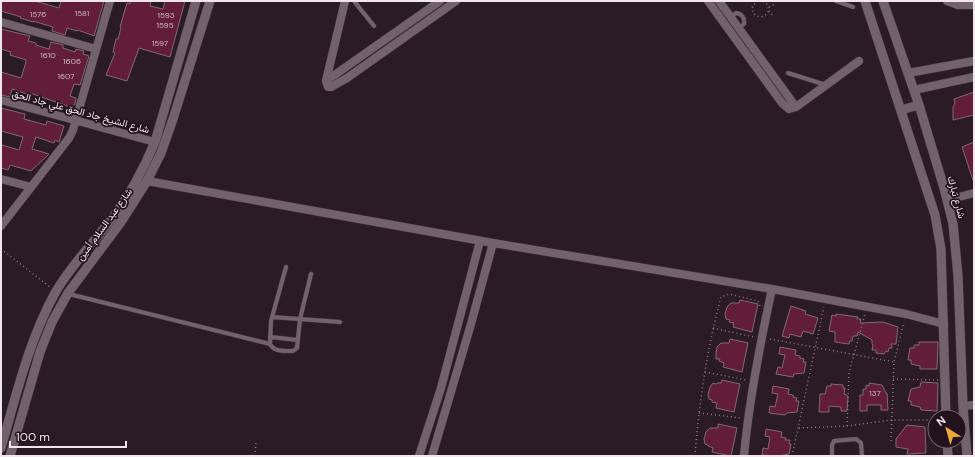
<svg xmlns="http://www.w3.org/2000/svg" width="975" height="457" viewBox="0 0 975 457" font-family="'DM Sans',Vazirmatn,sans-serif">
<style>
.building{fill:#621d3b;stroke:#816971}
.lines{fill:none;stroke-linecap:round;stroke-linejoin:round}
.service-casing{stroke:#443741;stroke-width:5}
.minor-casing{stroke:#443741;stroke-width:9}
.tertiary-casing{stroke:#443741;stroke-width:10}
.path{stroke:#897b85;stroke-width:1.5;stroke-dasharray:1 3;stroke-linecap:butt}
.service{stroke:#74616e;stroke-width:4}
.minor{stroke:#74616e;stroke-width:8}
.tertiary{stroke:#74616e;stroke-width:9}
.labels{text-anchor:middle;stroke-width:3.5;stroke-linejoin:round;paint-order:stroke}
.number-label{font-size:8px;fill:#cdb4c1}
.street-label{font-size:10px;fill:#f1e6ee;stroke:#22121d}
</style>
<rect width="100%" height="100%" fill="#2b1b27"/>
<path class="building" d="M1,1H35L59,8L61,1H104L94,36L78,30L77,31L67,28L65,35L52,31L53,27L33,21V22L20,18L21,17L1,11Z
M130,1H151L150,6L163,9L165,1H185L170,57L139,48L127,81L106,75L115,53L113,52L116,39H118L121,28L120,27L127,3L130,4Z
M1,29L30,36L28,41L36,43V45L49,49L51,42L63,45V48L75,52L76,49L84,51L83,54L89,56L80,85L74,84L70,96L76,98L75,104L70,107L30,93V95L12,89L10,97L1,95V72L21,78L26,62V60L10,55L11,52L1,49Z
M974,92V115L953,120V107L955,103L954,99Z
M1,108L25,114L24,119L46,125L47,121L64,126L59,142L55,140L54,143L36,137L32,149L49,154L31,171L10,165L8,170L1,168V149L2,145L19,150L23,137L1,131Z
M974,142V179L973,180L962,147Z
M740,300L758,304L752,332L733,327L734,323L729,322L730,320L726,319L725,314L727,307L731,303H739Z
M791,306L806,311L805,314L818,318L813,334L803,331L801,337L790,334L789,338L782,336Z
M836,314L858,317L857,319H861L860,323L883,322L898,327L896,344H891L892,348H889L888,352L886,351L884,354L876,353V350H872L873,345L872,344V340L858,332L857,336H853L852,341H850L849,344L835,342V332L829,331L832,315L836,316Z
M730,339L748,343L742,372L723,367L724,363L719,361L720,359H716V354L717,347L721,343H729Z
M919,342H938L937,369H920V366L911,364V360H908L910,348H914V345H919Z
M780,347L796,350L795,355L800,356V358L804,359L803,362H806L804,373L794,374L793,377L776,374L778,367L782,368L785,355L779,354Z
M722,380L740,384L734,412L716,408L717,403L712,402V400L709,399L708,395L710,387L713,383L716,384L718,383H721Z
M921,382L938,383L937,411L921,410L920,407L911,405V401H908L911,389L920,387Z
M869,383L882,385L886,393H887L888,410H881V405H867V411H860V395H863V389H866V385L869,386Z
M831,384L843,385V388H845L844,394L848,396L847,411H841V407L829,406V412H819L820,394H825L827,386H831Z
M773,386L789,389L788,394L793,395V397L797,398L796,401H799L797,412L787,413L785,415L769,413L770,406L775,407L778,394L772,393Z
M718,424L737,428L731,456L712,452L713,448L708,446V445L705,444L704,439L706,432L710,428H718Z
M907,425L925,427L926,453L907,454L908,449L896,447V439Z
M766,429L782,432L781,437L786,438L785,440H790L789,444H791L789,454L779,456L762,455L763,448L768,449L770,437L765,436Z"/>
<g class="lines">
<defs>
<path id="service" d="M354,1L374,26
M836,1L853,7
M731,17L736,13C742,14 745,18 744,24L739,28
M788,73L826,85
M286,267L271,321L270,344C274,352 285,351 293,351L297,348L300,319L311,274
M69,294L270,344
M272,317L340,322
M270,337L298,340
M832,456V445L834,441L856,439L861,443L862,456"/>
<path id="minor" d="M345,1L326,81L328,87H331L347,78L456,1
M708,1L782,103L789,109L796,107L859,61
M719,1L796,107
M947,1L958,5H974
M1,22L96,49
M908,73L974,61
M326,81L440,1
M914,90L974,77
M1,100L155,142
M1,179L31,187
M147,181L493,243L772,289L906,314L944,324
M947,200L974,193
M1,226L69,138L73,130L110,1
M963,406L974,405
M419,456L441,388L480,241
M432,456L471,324L493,243
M744,456C749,399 760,344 772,289"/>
<path id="tertiary" d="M865,1L935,215L941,249L946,417
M883,1L919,105L944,188L953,224L958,276L963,406L967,456
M901,110L919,105
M947,441L948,456
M1,448C16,396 29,340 55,293C71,265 94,242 114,216C131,193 144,168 155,142L196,1
M10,456L40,352L52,322L68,293L121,222L147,181L161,153L173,119L210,1"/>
</defs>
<use href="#service" class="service-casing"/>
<use href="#minor" class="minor-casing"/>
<use href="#tertiary" class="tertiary-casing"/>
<path class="path" d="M758,1L753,5C751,12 754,16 761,17C768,15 770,11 767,4L762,1
M769,7L776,4
M769,11L774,17
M1,249L50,287
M713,328L754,337
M770,339L894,362
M705,372L746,380
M893,379L938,380
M699,413L742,418
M847,426L849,373L865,314
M799,428L847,426L891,420H935
M891,441L894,362L904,322
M255,456L256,442
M695,456C699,402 707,349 721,297L729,294L758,301L760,306
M792,456L824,307"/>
<use href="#service" class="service"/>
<use href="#minor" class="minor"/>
<use href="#tertiary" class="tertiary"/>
</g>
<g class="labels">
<g class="number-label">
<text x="82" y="16">1581</text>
<text x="38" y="17">1576</text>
<text x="166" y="18">1593</text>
<text x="165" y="28">1595</text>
<text x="160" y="46">1597</text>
<text x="48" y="58">1610</text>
<text x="72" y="64">1606</text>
<text x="66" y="79">1607</text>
<text x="875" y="396">137</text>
</g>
<g class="street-label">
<text transform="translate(81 111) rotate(15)" y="4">شارع الشيخ جاد الحق علي جاد الحق</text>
<text transform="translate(957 197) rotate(75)" y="4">شارع تبارك</text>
<text transform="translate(104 224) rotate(-54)" y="4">شارع عبد السلام أمين</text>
</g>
</g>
<rect width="975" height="457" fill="none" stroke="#f1e6ee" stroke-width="4"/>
<g transform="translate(947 429) rotate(323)"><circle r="19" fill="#22121d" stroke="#756771"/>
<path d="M0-3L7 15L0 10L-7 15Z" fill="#ebaa39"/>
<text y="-6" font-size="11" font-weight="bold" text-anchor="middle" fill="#f1e6ee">N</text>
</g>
<path d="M10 441v6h116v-6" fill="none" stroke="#f1e6ee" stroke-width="2"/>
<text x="16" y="441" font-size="12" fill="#f1e6ee" stroke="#22121d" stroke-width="3" paint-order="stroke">100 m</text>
</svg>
